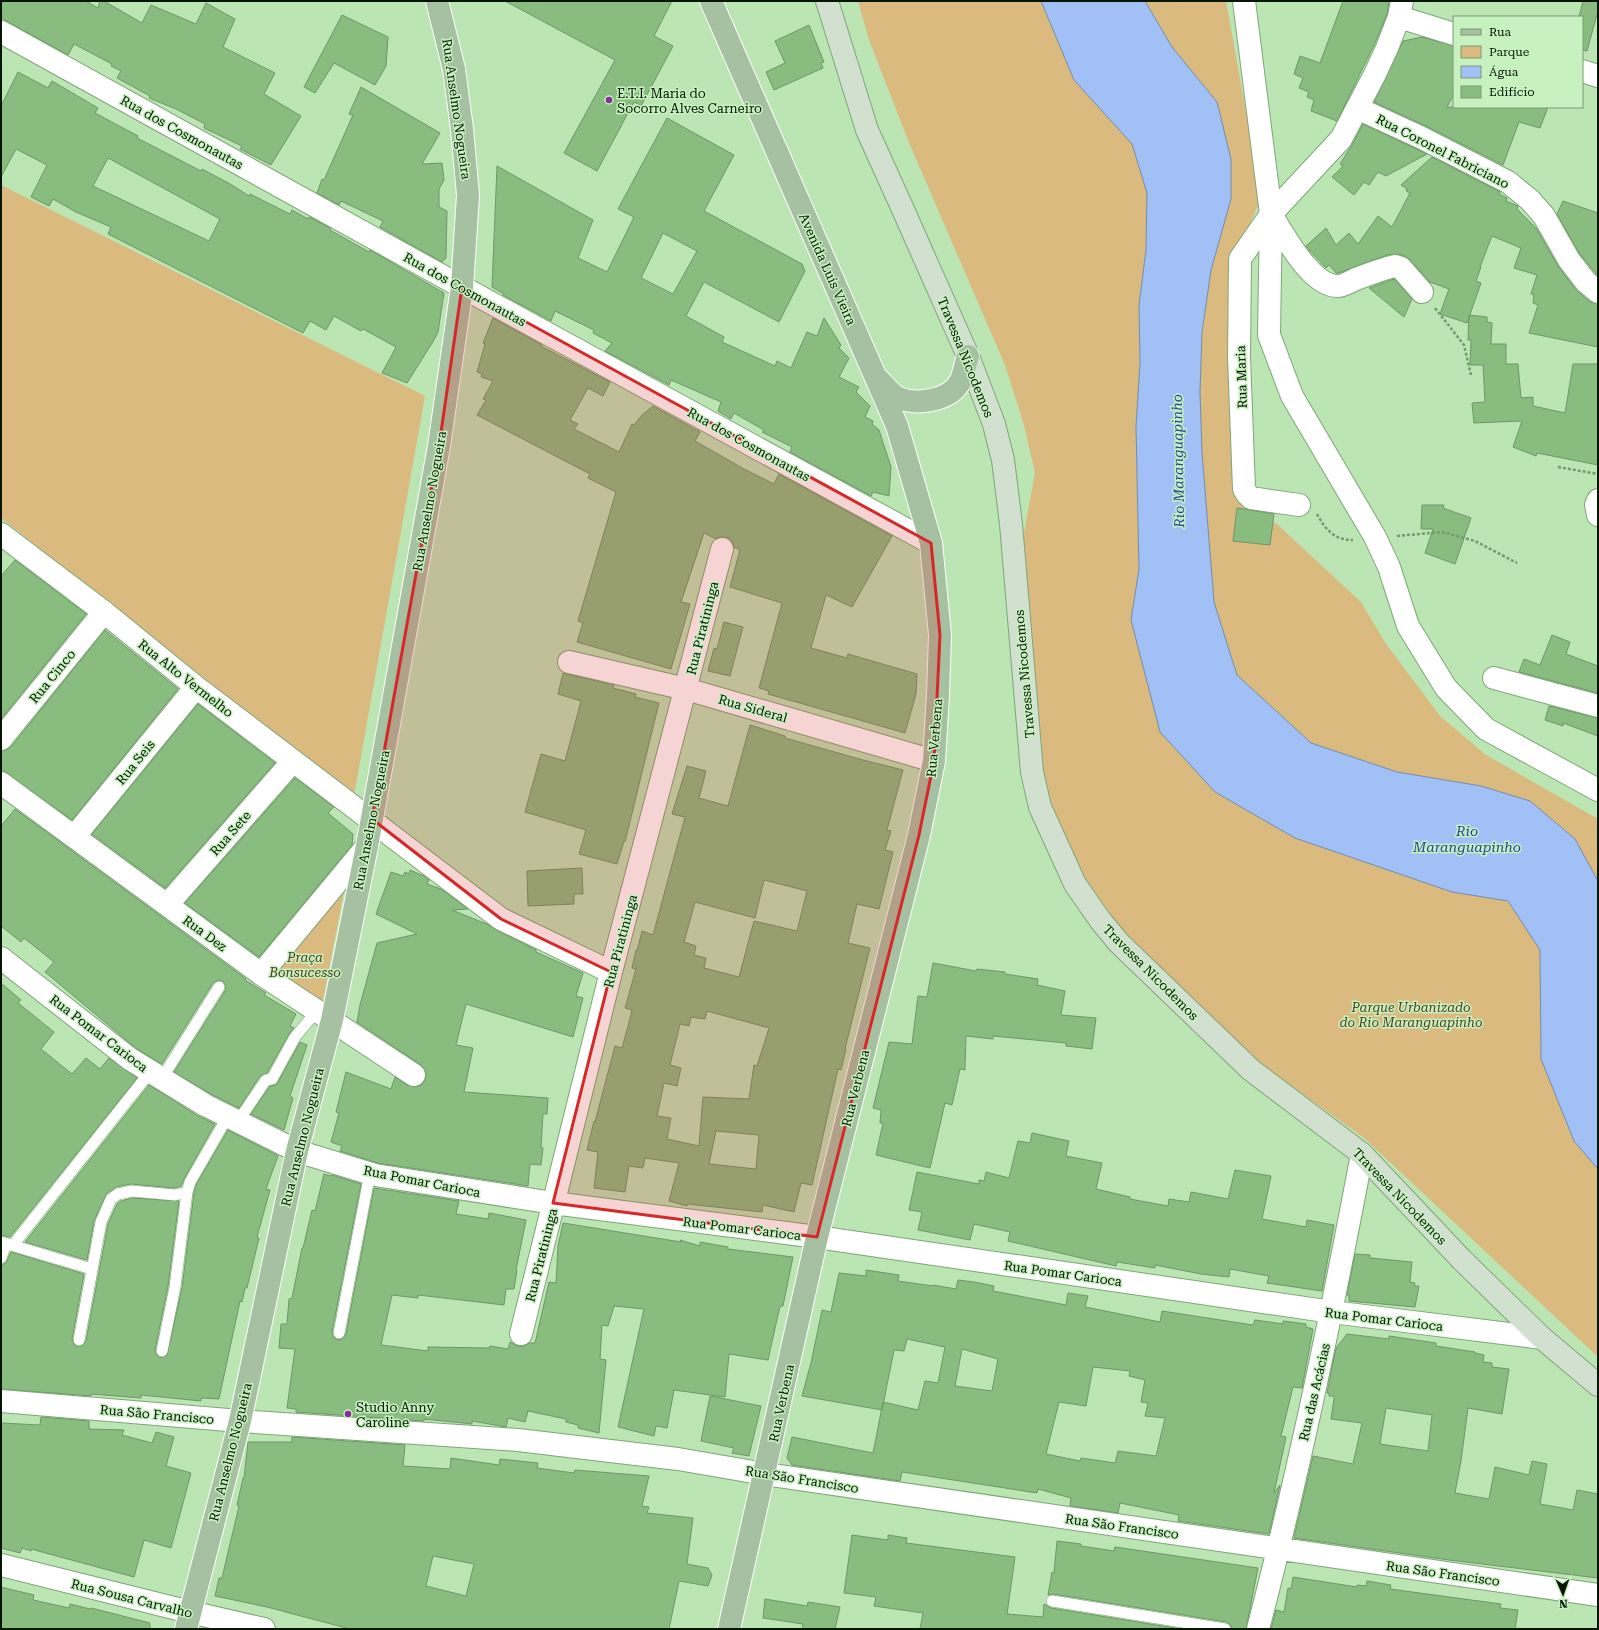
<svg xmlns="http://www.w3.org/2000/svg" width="1599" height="1630" viewBox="0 0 1599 1630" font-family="'Roboto Serif',serif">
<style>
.green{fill:#dbba80}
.water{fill:#a1c0f5;stroke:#728dad}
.building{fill:#89bd80;stroke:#6f9668;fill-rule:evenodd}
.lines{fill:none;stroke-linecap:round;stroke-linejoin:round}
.lane-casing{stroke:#7ea677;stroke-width:12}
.street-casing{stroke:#7ea677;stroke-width:24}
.secondary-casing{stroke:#7ea677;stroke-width:24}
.primary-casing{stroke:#fff;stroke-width:24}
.path{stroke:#789872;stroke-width:2.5;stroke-dasharray:3 2;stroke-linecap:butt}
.lane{stroke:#fff;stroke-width:11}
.street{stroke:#fff;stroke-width:22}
.secondary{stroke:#d2e0d0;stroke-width:22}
.primary{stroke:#a6c1a1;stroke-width:22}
.marked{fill:#d62828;fill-opacity:0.2;stroke:#d62828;stroke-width:3;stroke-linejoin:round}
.poi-dot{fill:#882e9a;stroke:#c7f2c0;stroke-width:1.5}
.labels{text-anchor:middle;stroke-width:3;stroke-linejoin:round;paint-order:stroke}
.poi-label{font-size:13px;fill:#061504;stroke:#c7f2c0;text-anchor:start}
.street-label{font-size:13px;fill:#061504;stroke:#c7f2c0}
.park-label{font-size:13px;font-style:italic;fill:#4f3e1e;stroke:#c7f2c0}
.water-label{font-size:14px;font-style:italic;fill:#1d4792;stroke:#c7f2c0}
</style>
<rect width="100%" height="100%" fill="#bbe5b3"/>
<path class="green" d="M858,1H1041L1074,80L1132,143L1147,193L1146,250L1139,305L1140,363L1136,426L1139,569L1131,620L1295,838L1452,892L1508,901L1540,950V999L1574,1141L1598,1169V1357L1364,1138L1250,1056L1126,936L1086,879L1060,828L1041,770L1021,549L1035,473L1024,425L1005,365L910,145L869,40Z
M1145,1H1226L1257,173L1258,205L1236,258L1253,506L1279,526L1361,602L1386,644L1440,716L1486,755L1598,819V881L1575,839L1481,786L1397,772L1311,743L1237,675L1214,602L1202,453L1200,392L1202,336L1211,270L1231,199L1217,102L1172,47Z
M1,185L425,396L354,796L1,518Z
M346,881L322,1005L269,969Z"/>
<path class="water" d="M1041,1H1145L1172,47L1217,102L1231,159V199L1211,270L1202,332L1200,392L1202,453L1214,602L1237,675L1311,743L1397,772L1481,786L1530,801L1575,839L1598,881V1169L1574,1141L1541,1059L1540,950L1508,901L1452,892L1295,838L1215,792L1160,732L1131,620L1139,569L1136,426L1140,363L1139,305L1146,250L1147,193L1132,144L1074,80Z"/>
<path class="building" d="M1,1H86L98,8L100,1H104L142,23L151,5L196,24L206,3L235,19L223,47L275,73L264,94L301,116L271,165L240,149L242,146L204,128L205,124L176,109L149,98L150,96L117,78L121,71L111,66L112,64L74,44L68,55L1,18Z
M505,1H672L654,36L673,46L641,106L634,102L597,171L564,153L615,60Z
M1343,1H1389L1387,14L1375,43L1337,121L1311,111L1314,100L1307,97L1309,92L1299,88L1303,78L1294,74L1300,56L1320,63Z
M1583,1H1598V11L1587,51L1582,50V17H1579Z
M342,15L388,37L386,66L375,85L334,63L315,93L304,87Z
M809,25L824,62L821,63L823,68L774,90L766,72L785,63L775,41Z
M1422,37L1454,46V94L1447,107H1548L1540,128L1519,122L1503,165L1426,126L1374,102L1403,41Z
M18,72L48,88L52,81L98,108L95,113L138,136L137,138L201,171L202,169L232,185L249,196L250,194L290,214L292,210L308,219L309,217L330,228V230L369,252L370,250L444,293L438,332L434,340L407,383L382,373L396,347L363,329L361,331L334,316L326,330L310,321L303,333L108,234L111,227L76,212L53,199L49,206L31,197L47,165L16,149L1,177V106ZM108,158L220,219L209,241L93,186Z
M361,87L440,133L422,164L442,163L444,180L439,189V207L447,211L446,258L442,262L380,227L383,221L341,201L339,205L317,193L322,179L324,180L353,115L349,114Z
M667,118L734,155L704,211L802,264L805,271L779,322L704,282L686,316L724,337L722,342L775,366L777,361L791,368L807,332L817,336L824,318L841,345L839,348L849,358L839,377L859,387L856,392L870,406L865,417L873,421L872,424L879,430L891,467L889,496L873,492L871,496L790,452L792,447L762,432L764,430L734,413L731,419L718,411L721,402L671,380L669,385L605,351L612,343L593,333L594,330L555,311L551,321L503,295L504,294L492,287L497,166L593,220L578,258L607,272L634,217L618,209ZM663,233L697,251L673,294L641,278Z
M1363,124L1427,154L1386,176L1378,172L1369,185L1364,182L1354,195L1332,177L1343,166L1340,164L1352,145Z
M1432,157L1500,192L1499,194L1507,198L1506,201L1518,206L1517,209L1536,228L1558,266L1576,290L1590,302L1598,304V347L1529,333L1538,305L1533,303L1534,295L1531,294L1537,275L1514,268L1521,248L1492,236L1480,267H1481L1476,281L1481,283L1467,323L1440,314L1449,289L1430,282L1410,260L1405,256L1399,254L1387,255L1338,273H1336L1329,265L1326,268L1310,251L1306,246L1326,228L1336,245L1349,233L1358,244L1378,216L1392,227L1410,193L1406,191L1407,189L1401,185Z
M1563,201L1598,213V276L1579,253L1557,214Z
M1394,279L1412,299L1404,317L1369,288Z
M1469,315L1487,317V322L1492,323L1491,344H1506V364H1518L1521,398L1533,397V406L1565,413L1573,364H1598V465L1537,453L1536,456L1513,447L1522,421L1474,423L1472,403L1485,402L1483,365H1470L1471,340H1468Z
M493,318L542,345L541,346L558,355L610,382L603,396L588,388L570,420L578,424L574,429L619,452L632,424L634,425L642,415L653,406L700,432L695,441L744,469L774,484L779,474L892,536L852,607L826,595L811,648L847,658L848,654L917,674L916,694L905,733L768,694L769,691L759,688L782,603L730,587L740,550L734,547L731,540L726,537H719L716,539L704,533L681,602L690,604L671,669L577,642L583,623L578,621L616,492L588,478L590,474L477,415L486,400L483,399L493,381L481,377L482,374L477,372L485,344L483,343Z
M1422,505H1444L1443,508L1471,518L1455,564L1425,553L1433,529H1421Z
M1237,508L1274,514L1270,545L1233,541Z
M15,560L86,614L1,719V576Z
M724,622L743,627L730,676L708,671L714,648L717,649Z
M105,630L178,689L72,820L1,769V751L6,750L11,747Z
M1552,635L1570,642L1566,654L1598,666V693L1519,672L1524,659L1540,665Z
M563,673L614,685L613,688L636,694L635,697L659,703L625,842L624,841L617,864L579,854L586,830L525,812L541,754L565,761L581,701L558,694Z
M198,704L275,763L165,888L92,834Z
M1549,706L1598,718V736L1563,723V726L1545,720Z
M750,725L785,736V738L863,760L903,770L887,830L891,831L885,850L893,852L879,909L857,904L848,943L870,948L845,1049H846L841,1070L838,1069L812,1185L801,1183L794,1212L763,1205L762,1212L687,1204V1206L669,1201L679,1163L645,1158L643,1168L629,1166L625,1192L594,1188L598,1152L587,1150L594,1121L595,1122L615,1046L622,1048L630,1019L632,1010L625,1008L636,969L632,968L636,950L637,951L642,931L653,935L685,817L672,814L687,766L706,771L699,798L728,806ZM764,880L807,891L797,931L754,921L739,977L704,968L706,958L694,955L696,946L684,942L695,902L755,918ZM707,1011L769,1028L757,1066L754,1065L749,1099L703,1097L699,1146L667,1139L671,1118L657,1116L664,1083L677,1086L681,1068L670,1065L680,1024L689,1026L691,1017L705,1019ZM716,1131L759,1135L756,1169L709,1164Z
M295,778L334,807L328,813L353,834L352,845L259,957L185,903Z
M15,809L246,979L245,980L266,993L264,995L296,1014L290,1026L294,1028L289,1034L267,1073L260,1076L239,1108L211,1094L174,1072L225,991L226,987L223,981L219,980L213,983L162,1064L137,1049L45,972L54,962L24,938L21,942L1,926V826Z
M582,868L583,894H574V904L528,906L527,871Z
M410,870L424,876L429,880L427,884L441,889L468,909L452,910L489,925L496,930L536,950V952L583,973L576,996L583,998L573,1037L466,1004L456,1045L473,1048L464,1092L548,1098L547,1114H543L541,1147L543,1148L541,1165L530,1164L528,1186L378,1163L340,1151L342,1146L331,1142L339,1113L336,1112L346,1072L391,1089L395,1077L407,1085L414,1087L420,1086L424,1082L426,1076L425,1070L421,1065L357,1022L360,1005L377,943L417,934L376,914L391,872L403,876L405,872L409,874Z
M933,963L976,971L977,969L1005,972V974L1038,979L1037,985L1065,991L1061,1015L1096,1018L1092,1049L1066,1046V1043L993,1036V1039L966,1036L965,1070L960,1069L952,1105L945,1103L930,1168L876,1155L883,1123H880L881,1110L873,1108L889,1042L912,1044L918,996L927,997Z
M1,983L21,1000L18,1003L54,1032L41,1049L72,1074L86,1058L100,1069L109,1058L137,1078L10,1237L1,1235Z
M300,1042L307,1045L290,1096L293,1098L284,1130L251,1114L270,1086L276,1085L278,1082Z
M149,1085L198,1116L215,1124L184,1179L181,1186L174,1188L131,1184L116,1187L107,1193L94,1221L87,1260L25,1242Z
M228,1130L278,1156L266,1189L270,1190L257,1237L259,1238L247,1288H245L242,1302L240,1301L219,1399L201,1398V1401L141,1395V1398L91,1394V1396L1,1389V1265L6,1263L11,1252L84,1274L72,1339L75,1346H82L86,1341L108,1224L117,1204L121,1201L132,1198L179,1201L168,1286L155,1350L156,1354L160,1358L167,1355L182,1288L194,1193L196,1185Z
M1032,1133L1069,1141L1066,1156L1102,1163L1096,1189L1130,1197V1199L1168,1206L1169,1199L1189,1202L1191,1192L1228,1199L1235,1170L1271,1176L1262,1219L1306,1227L1307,1220L1334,1225L1322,1291L1267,1283L1269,1276L1230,1269L1229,1277L1201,1274L1155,1265V1268L1117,1262L1116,1266L1008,1241L1010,1232L974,1224L970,1240L918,1230L922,1212L909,1210L917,1172L979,1184V1180L984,1181L986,1172L1009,1178L1018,1141L1030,1143Z
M324,1174L331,1176L332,1175L361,1184L332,1332L333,1336L337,1340L342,1339L346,1334L374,1188L459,1201L456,1214L488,1219L489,1213L526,1220L516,1270H517L514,1289H506L504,1305L418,1295V1298L392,1295L381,1345L428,1351V1347L489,1348L490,1346L508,1349L510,1342L518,1346H524L529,1343H535L549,1282L556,1283L558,1246L563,1223L681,1242L680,1240L700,1246V1242L728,1247V1249L793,1257L783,1306H780L768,1360L729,1354L725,1397L674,1390L667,1428L656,1426L654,1436L618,1427L644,1309L614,1306L608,1326L602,1325L600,1359L606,1360L599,1433L578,1428V1425L566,1422V1419L528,1411L525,1422L508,1418L506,1427L472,1421V1424L424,1419V1421L296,1412V1409L287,1408L295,1349L279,1348L281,1324H287L289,1299L292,1298L302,1248H303L312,1210L315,1211Z
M1355,1254L1370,1255V1258L1412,1262L1410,1282L1415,1283L1414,1286H1419L1415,1307L1349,1301V1295H1347Z
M866,1270L899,1275L898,1281L933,1286V1285L956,1289L958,1280L974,1282L994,1286L993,1291L1066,1305L1068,1293L1088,1296L1085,1307L1160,1322L1162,1311L1253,1325L1255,1320L1283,1324V1321L1306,1324V1327L1313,1329L1302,1388L1293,1387L1281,1436L1286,1437L1274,1493L1280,1485L1269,1534L1178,1521L1179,1515L1120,1503L1118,1513L1070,1506L1071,1498L1038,1489L1037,1493L902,1472L900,1481L792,1465L787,1458L792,1437L873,1453L883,1402L918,1410L925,1381L938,1383L945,1347L907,1339L904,1351L894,1350L882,1410L802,1396L811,1363L822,1310L831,1312L839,1273L866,1276ZM962,1349L998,1359L992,1391L955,1386ZM1093,1367L1130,1371L1129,1376L1145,1380L1141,1402L1148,1403L1145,1416L1165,1418L1156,1456L1118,1451L1115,1463L1081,1458L1080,1461L1046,1454L1059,1402L1086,1406Z
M1347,1334L1389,1339V1336L1436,1343V1346L1475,1352V1353L1484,1355L1483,1362L1492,1363V1367L1509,1369L1502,1414L1468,1408L1461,1461L1455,1493L1489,1499L1495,1467L1529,1475L1532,1461L1547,1464L1540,1504L1573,1510L1577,1490L1598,1494V1578L1449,1560L1294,1538L1313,1456L1353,1464L1362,1423L1331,1419L1334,1399V1396H1329V1393H1327L1336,1348ZM1386,1408L1432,1415L1428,1451L1380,1444Z
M710,1396L761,1406L749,1456L732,1453L734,1448L701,1441Z
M41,1417L89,1421V1429L124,1430L122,1435L152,1443L156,1432L174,1437L166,1466L191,1473L171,1548L144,1540L134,1577L31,1549V1551L22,1548L20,1553L1,1548V1423L40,1425Z
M292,1437L405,1445L403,1466L450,1469L451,1458L499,1465L500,1459L538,1463L537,1468L574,1473L575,1470L649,1476L642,1506L649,1507L647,1513L693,1518L687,1564L708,1568L712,1575L708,1586L679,1581L669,1629H350L267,1607L215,1596L219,1578H222L239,1506L237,1505L243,1478H244L248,1442H292ZM433,1556L474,1564L466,1596L426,1586Z
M852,1535L888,1540V1535L907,1538L906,1543L1015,1557L1007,1614L1043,1617L1044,1604L1051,1608L1181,1629H920L923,1613L874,1606L876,1597L844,1593Z
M1057,1541L1081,1544V1546L1114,1551L1115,1547L1258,1568L1246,1629H1232L1230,1624L1226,1622L1053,1594L1048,1595L1052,1572L1054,1573Z
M1293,1577L1357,1587V1585L1366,1586L1367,1581L1391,1585L1390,1589L1501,1604L1500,1608L1518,1610L1515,1629H1271L1276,1610L1284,1612L1288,1588L1291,1589Z
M1,1587L34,1595L33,1600L69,1608L70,1604L90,1609L91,1608L150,1623V1629H1Z
M765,1599L807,1606L808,1602L840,1607L835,1629H802L803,1624L763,1618Z"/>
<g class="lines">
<defs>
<path id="lane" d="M162,1078L219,987
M238,1121L266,1080L272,1079L295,1037L317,1011
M1,1242L92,1269
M13,1245L150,1072
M1,1258L6,1244
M339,1333L370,1173
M79,1340L101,1222L111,1199L118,1194L132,1191L175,1195L187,1192
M162,1351L175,1287L187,1192L190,1182L228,1116
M1052,1601L1225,1629"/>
<path id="street" d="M1244,1L1271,214L1269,335L1292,396L1375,537L1389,567L1408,626L1446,688L1486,729L1598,790
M1399,17L1454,34
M1,32L462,287L931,543
M1582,71L1598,76
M1357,108L1420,137L1508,182L1530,200L1544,216L1569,260L1586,282L1598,292
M1271,214C1284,235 1312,288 1339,286C1345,285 1351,281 1356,279C1369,274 1382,269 1395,266L1401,268L1422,292
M1598,500L1596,505L1598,515
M1299,505L1251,498L1247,494L1244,489L1239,357L1240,259L1271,214L1341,139L1375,74L1387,48L1399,17L1402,1
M1,534L104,612L196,687L501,919L611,972
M569,662L686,689L934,761
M1494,678L1598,706
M1,739L104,612
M1,783L261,974L414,1075
M74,837L196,687
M167,905L293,761
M1,958L130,1059L205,1105L297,1151L375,1175L553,1203L817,1237L1332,1312L1542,1338
M261,974L367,846
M521,1334L611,972L722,549
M1,1401L240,1421L518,1440L678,1459L765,1474L1598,1595
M1,1565L190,1612L264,1629
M1258,1629C1299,1472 1332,1313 1362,1154"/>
<path id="secondary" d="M827,1L867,130L901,205L968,356L994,424L1003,460L1011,524L1032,772L1040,807L1075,884L1100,920L1119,943L1251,1070L1362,1154L1462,1260L1542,1338L1598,1385"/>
<path id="primary" d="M711,1L897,426L931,543L940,635L938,695L934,761L919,835L817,1237L729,1629
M879,380C884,385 891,394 897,397C916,406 951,401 961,380C964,373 965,364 968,356
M186,1629L240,1421L297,1151L332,1020L367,846L439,446L462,287L468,195L462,129L454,69L437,1"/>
</defs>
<use href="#lane" class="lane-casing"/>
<use href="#street" class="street-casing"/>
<use href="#secondary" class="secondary-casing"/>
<use href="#primary" class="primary-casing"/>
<path class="path" d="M1435,308L1464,345L1471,375
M1558,467L1598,474
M1317,514C1325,529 1334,540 1353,540
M1397,536L1442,532L1475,541L1517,563"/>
<use href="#lane" class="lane"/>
<use href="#street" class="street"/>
<use href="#secondary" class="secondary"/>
<use href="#primary" class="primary"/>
</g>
<path class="marked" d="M462,287L931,543L940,635L934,761L919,835L817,1237L553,1203L611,972L501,919L372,819L439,446Z"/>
<g class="poi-dot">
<circle cx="609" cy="100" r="4"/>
<circle cx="348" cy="1414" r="4"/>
</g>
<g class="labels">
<g class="poi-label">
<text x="617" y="98">E.T.I. Maria do<tspan x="617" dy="15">Socorro Alves Carneiro</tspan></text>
<text x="356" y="1412">Studio Anny<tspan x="356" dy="15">Caroline</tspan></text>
</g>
<g class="street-label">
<text transform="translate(457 109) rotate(82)" y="5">Rua Anselmo Nogueira</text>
<text transform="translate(182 132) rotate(29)" y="5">Rua dos Cosmonautas</text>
<text transform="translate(1443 151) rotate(27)" y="5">Rua Coronel Fabriciano</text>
<text transform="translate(828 269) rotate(66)" y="5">Avenida Luís Vieira</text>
<text transform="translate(465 289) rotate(29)" y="5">Rua dos Cosmonautas</text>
<text transform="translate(966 357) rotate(68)" y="5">Travessa Nicodemos</text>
<text transform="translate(1241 377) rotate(-92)" y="5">Rua Maria</text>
<text transform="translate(749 444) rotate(29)" y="5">Rua dos Cosmonautas</text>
<text transform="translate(429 501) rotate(-80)" y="5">Rua Anselmo Nogueira</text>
<text transform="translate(702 628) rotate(-76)" y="5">Rua Piratininga</text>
<text transform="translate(1024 674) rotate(-95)" y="5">Travessa Nicodemos</text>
<text transform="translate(52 676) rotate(-51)" y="5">Rua Cinco</text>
<text transform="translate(186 678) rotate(38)" y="5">Rua Alto Vermelho</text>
<text transform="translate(753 708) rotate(16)" y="5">Rua Sideral</text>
<text transform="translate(934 738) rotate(-85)" y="5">Rua Verbena</text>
<text transform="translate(135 762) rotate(-51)" y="5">Rua Seis</text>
<text transform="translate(371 820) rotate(-79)" y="5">Rua Anselmo Nogueira</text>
<text transform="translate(230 833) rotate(-49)" y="5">Rua Sete</text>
<text transform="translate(205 933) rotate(36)" y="5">Rua Dez</text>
<text transform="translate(620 941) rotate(-75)" y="5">Rua Piratininga</text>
<text transform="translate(1151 972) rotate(45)" y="5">Travessa Nicodemos</text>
<text transform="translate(99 1033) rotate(37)" y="5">Rua Pomar Carioca</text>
<text transform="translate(855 1088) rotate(-76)" y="5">Rua Verbena</text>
<text transform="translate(302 1137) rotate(-76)" y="5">Rua Anselmo Nogueira</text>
<text transform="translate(422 1181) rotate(11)" y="5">Rua Pomar Carioca</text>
<text transform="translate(1400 1196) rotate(46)" y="5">Travessa Nicodemos</text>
<text transform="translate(742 1228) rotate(7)" y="5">Rua Pomar Carioca</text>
<text transform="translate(541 1255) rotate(-76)" y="5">Rua Piratininga</text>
<text transform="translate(1063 1273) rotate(8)" y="5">Rua Pomar Carioca</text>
<text transform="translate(1384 1319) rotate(7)" y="5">Rua Pomar Carioca</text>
<text transform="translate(1314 1392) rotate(-77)" y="5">Rua das Acácias</text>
<text transform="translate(781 1403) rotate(-78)" y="5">Rua Verbena</text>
<text transform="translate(157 1414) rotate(5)" y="5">Rua São Francisco</text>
<text transform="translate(230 1452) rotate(-76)" y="5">Rua Anselmo Nogueira</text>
<text transform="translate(802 1479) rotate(9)" y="5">Rua São Francisco</text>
<text transform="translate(1122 1526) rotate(8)" y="5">Rua São Francisco</text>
<text transform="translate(1443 1573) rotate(8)" y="5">Rua São Francisco</text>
<text transform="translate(132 1598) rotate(14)" y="5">Rua Sousa Carvalho</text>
</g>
<g class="park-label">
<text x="305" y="962">Praça<tspan x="305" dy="15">Bonsucesso</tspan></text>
<text x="1411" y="1012">Parque Urbanizado<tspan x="1411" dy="15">do Rio Maranguapinho</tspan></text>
</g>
<g class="water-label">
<text transform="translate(1178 461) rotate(-91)" y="5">Rio Maranguapinho</text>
<text x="1467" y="836">Rio<tspan x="1467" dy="16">Maranguapinho</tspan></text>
</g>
</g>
<rect width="1599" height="1630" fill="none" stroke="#061504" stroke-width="4"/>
<rect x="1453" y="16" width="130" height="92" fill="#c7f2c0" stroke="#7a9a75"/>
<rect x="1461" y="29" width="20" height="6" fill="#a6c1a1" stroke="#7a9a75"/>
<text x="1489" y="36" font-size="12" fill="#061504">Rua</text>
<rect x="1461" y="46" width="20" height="12" fill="#dbba80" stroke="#7a9a75"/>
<text x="1489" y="56" font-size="12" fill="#061504">Parque</text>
<rect x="1461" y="66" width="20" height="12" fill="#a1c0f5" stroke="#7a9a75"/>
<text x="1489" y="76" font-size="12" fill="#061504">Água</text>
<rect x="1461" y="86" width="20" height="12" fill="#89bd80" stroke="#7a9a75"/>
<text x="1489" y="96" font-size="12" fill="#061504">Edifício</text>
<g transform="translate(1563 1594) rotate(178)" stroke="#c7f2c0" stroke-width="3" paint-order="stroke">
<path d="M0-3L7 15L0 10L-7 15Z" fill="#061504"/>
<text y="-6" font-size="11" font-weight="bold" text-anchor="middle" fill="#061504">N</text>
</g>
</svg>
